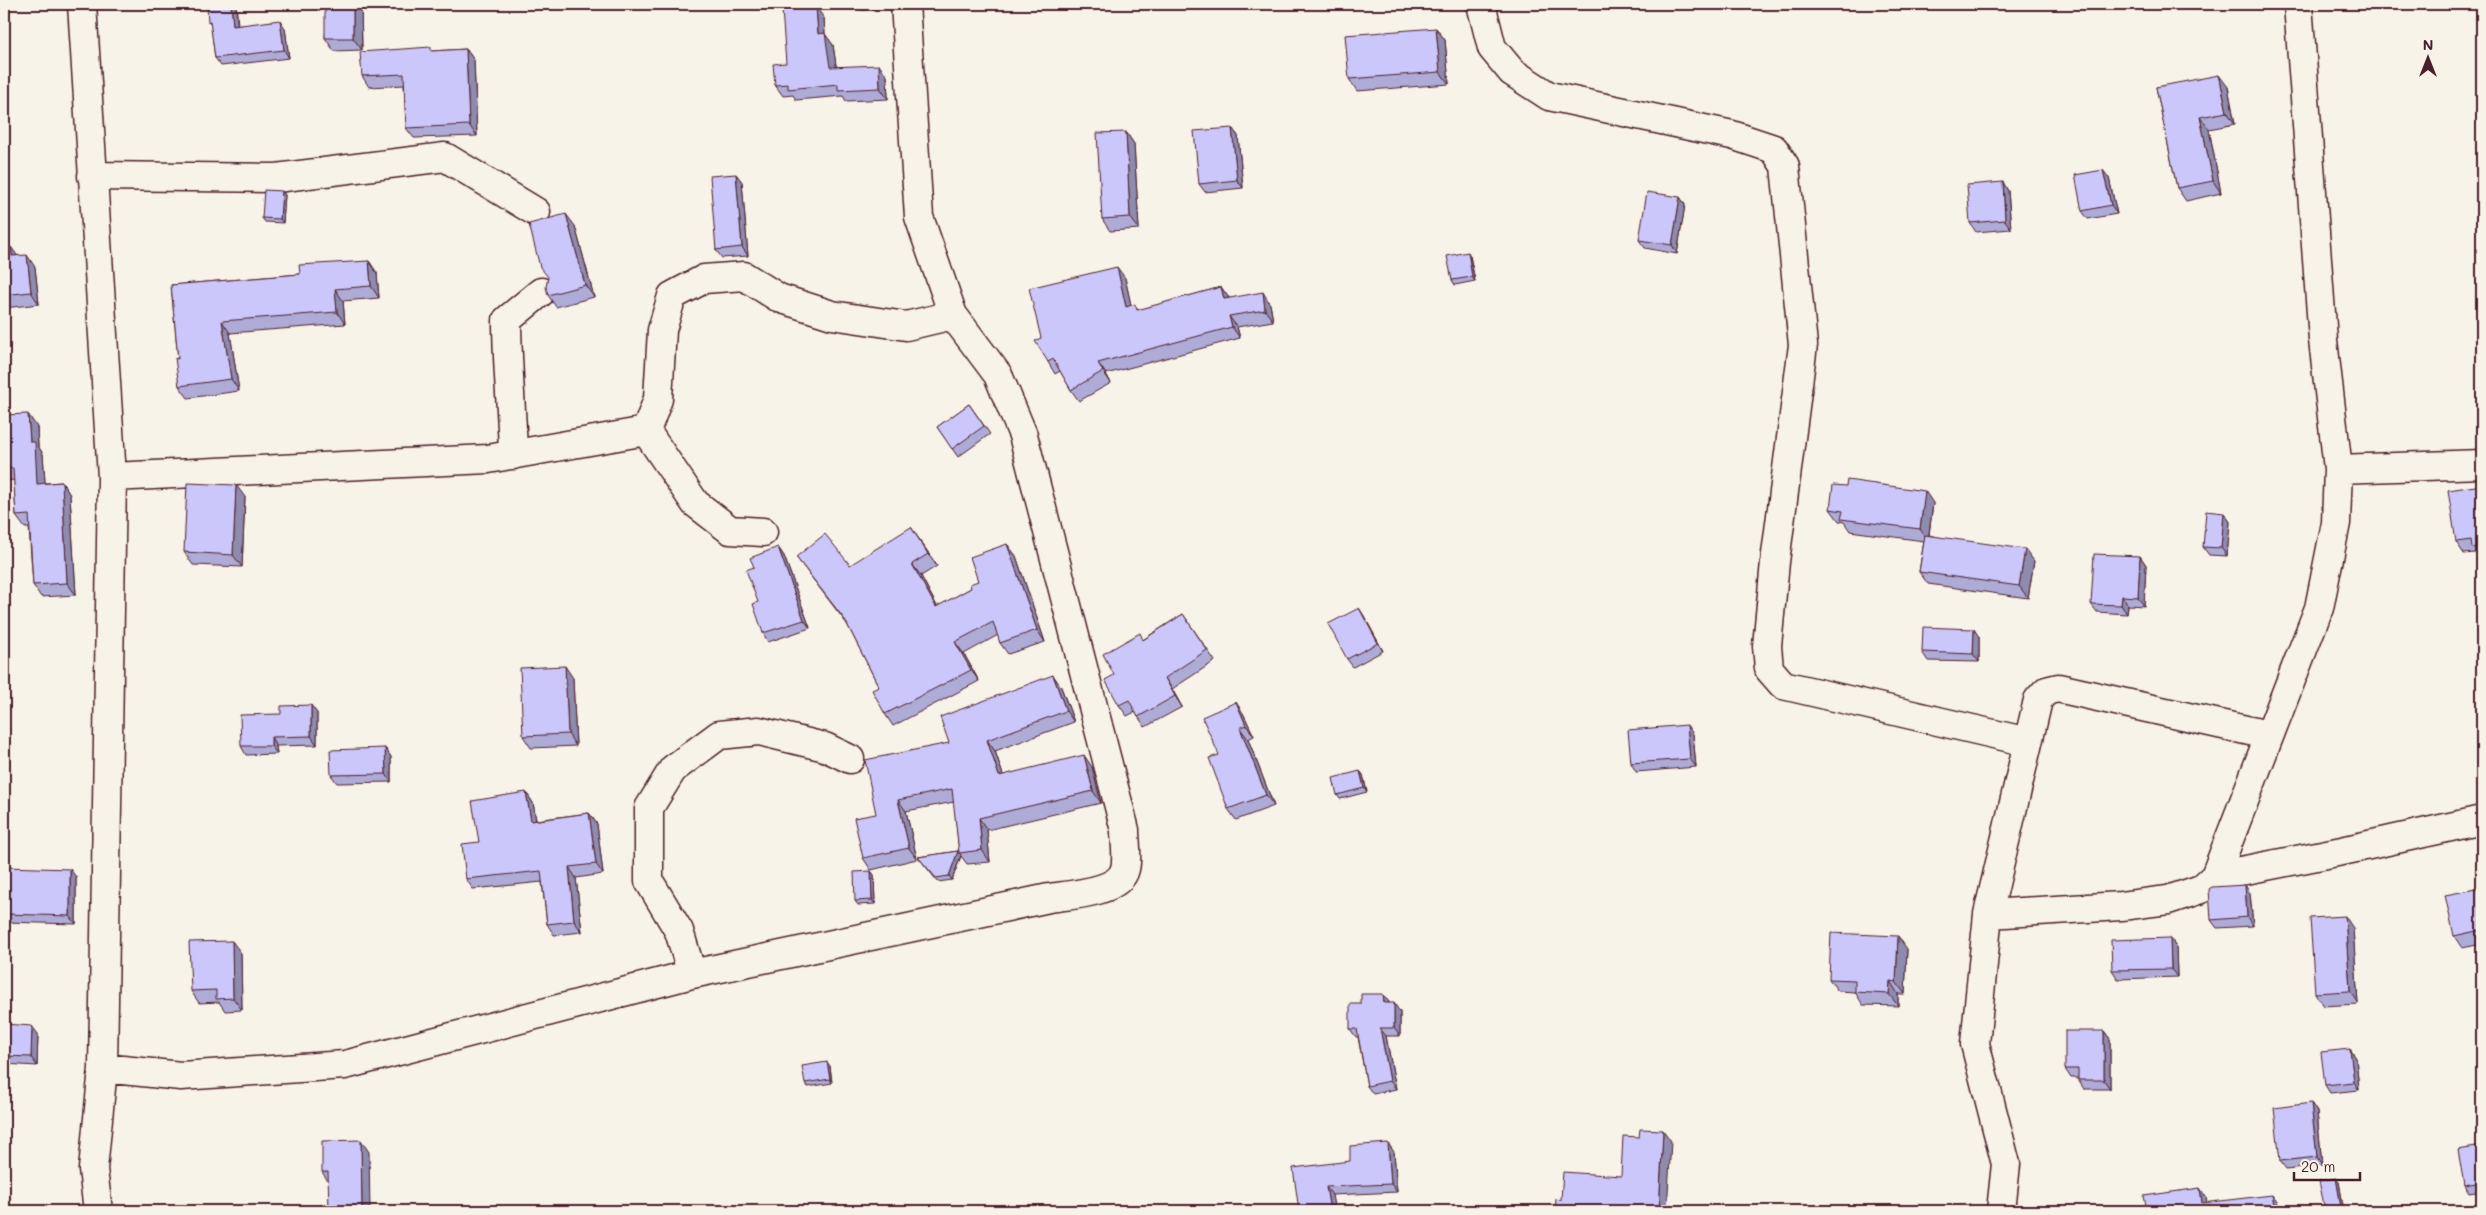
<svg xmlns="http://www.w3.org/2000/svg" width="2486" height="1215" viewBox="0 0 2486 1215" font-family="Mali,sans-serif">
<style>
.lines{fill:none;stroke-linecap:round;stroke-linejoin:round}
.minor-casing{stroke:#4a1f2b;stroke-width:31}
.minor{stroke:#f7f3e8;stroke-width:28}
.wall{fill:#afabd7;stroke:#4a1f2b}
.shaded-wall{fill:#8f8baf;stroke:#4a1f2b}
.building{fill:#ccc7fa;stroke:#4a1f2b}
</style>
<rect width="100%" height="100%" fill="#f7f3e8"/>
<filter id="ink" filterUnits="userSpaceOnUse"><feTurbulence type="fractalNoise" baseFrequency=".02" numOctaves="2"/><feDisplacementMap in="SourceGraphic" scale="10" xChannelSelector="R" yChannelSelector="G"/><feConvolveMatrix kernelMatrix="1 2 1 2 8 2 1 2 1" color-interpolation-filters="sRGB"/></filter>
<g filter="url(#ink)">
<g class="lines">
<defs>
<path id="minor" d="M82,4L112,477L103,1068L93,1169L98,1211
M1481,4L1492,48L1512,72L1549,96L1732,135L1774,149L1785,166L1803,345L1775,562L1767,646L1769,669L1783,685L2028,742
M92,176L276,178L445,157L536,212
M646,431L658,399L662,330L672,296L704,279L744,276L779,298L832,315L906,326L953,315L919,217L905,4
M646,431L695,503L730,530L763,532
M513,455C512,410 507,365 507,320L541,292
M2338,469L2482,464
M112,477L488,459L646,431
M2215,876L2342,851L2482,820
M1988,914L2121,906L2168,900L2201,889L2215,876L2319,608L2336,523L2338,469L2323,340L2298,4
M692,974L679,931L649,881V808L673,769L719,735L759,731L825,747L850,759
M103,1068L181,1076L345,1065L692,974L1049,898C1069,895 1119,893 1125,869C1128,858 1125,842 1125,830L1023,435L998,375L953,315
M2001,1211L2006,1164L1975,1044L1988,914L2038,700L2046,691L2058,688L2268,735"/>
</defs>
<use href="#minor" class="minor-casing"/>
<use href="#minor" class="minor"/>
</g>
<path class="wall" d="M236,4L238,25L285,28L289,58L221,66L215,58L211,25L208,22Z
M305,4H361L362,50L334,51L325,38L327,10L325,5H306Z
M858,4H888V8L862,10Z
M824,18L825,34L833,45L836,66L887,76L888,99L846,101L843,96L796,100L793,95L783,96L775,85L786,63Z
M1436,28L1445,40L1449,84L1357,91L1349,79Z
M466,49L474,60L477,136L414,138L406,128L404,85L369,87L362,76L434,51Z
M2156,87H2228L2235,124L2209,129L2221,193L2186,201L2177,188Z
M1232,128L1238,136L1243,188L1205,192L1199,184Z
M1126,132L1134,144L1139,229L1110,231L1102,219Z
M736,174L742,182L748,256L722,258L716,250Z
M2109,178L2117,214L2088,219L2082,211Z
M2003,182L2008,191L2011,229L1976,232L1970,223Z
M282,191L285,195L283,223L265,222L262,218Z
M1680,197L1685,205L1677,254L1645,248L1639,240Z
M575,226L594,297L556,307L548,295Z
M11,247L17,256L35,267L39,304L4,308V248Z
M1470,256L1475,281L1455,285L1452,280Z
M369,261L377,273L379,298L343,301L345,324L230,333L239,391L188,398L179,386L178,359L171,285L300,274Z
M1125,278L1131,306L1139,310L1221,287L1229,298L1270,304L1273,321L1237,327L1240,338L1106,374L1111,383L1079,401L1071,390L1060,371L1055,374L1048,362L1041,338Z
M969,404L990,434L958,457L937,427Z
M4,415L37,427L38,446L43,454L45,483L62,482L70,495L76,595L41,597L33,585L29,528H25L16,516L14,480L4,481Z
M2482,485V560H2480L2475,553L2464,554L2456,542Z
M245,497L242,567L193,565L184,552Z
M1933,503L1929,535L2034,561L2028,598L1928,584L1919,572L1924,541L1850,531L1844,522L1839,521L1830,509Z
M2224,513L2230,522L2227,556L2209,555L2203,547Z
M919,539L937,566L921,576L937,607L971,588L978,581L1007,544L1016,556L1045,642L1008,654L1000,643L998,635L964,654L979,681L893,726L885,714L879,687L847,624L796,557L850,565Z
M778,547L784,556L810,628L768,642L763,633L754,567Z
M2140,556L2146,565L2144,606L2128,605L2127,614L2097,612L2091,604Z
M1359,608L1364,616L1383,651L1353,667L1347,659Z
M1183,614L1215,661L1172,689L1182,707L1145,727L1135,712L1127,716L1119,705L1144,639Z
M1979,637V662L1928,661L1922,652Z
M1053,675L1061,687L1074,722L995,751L1003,775L1092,767L1101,803L987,830L990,862L967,864L961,856L952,880L938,882L918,857L958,851L959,852L954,802L906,811L917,859L871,870L863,858L876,814L949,743Z
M573,678L576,746L531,748L523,736Z
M317,713V745L276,746L277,754L246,755L241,746Z
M1243,713L1254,736L1248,739L1274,806L1236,820L1228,809L1219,755Z
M1693,734L1696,767L1636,772L1631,763Z
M385,748L391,757V782L337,783L331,775Z
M1360,771L1363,775L1367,792L1340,799L1337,795Z
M526,792L533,803L536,820L589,813L597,824L603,874L576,878L582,932L554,935L547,924L542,882L473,889L466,879L479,842Z
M4,867L76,877V924L4,922Z
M871,871L874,875L875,904L858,905L855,901Z
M2482,888V944L2462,948L2454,936Z
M2250,893L2253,926L2217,928L2211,920Z
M2353,928L2358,1004L2323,1006L2315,993Z
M2170,938L2176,946L2177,977L2118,979L2112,970Z
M1907,949L1905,994H1898V1006L1863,1005L1855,992L1838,991L1829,979Z
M241,953L242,1010L225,1011L219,1002L199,1003L191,991Z
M1389,1002V1003L1400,1012V1036H1386L1396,1089L1373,1094L1367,1086L1358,1037H1356L1350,1029L1361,1004Z
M4,1024L38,1034L37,1066L4,1064Z
M2104,1031L2110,1039V1089H2084L2078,1080V1078H2071L2065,1069Z
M2350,1049L2356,1058L2359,1090L2330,1093L2325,1085Z
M830,1066L832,1083L808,1087L805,1083Z
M2311,1103L2317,1112L2322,1165L2286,1169L2280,1161Z
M2482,1146V1191L2469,1193L2464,1185Z
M369,1152L328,1181L322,1172Z
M1394,1152L1397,1192L1332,1195L1299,1211L1350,1161Z
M2339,1182L2344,1211H2326L2325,1210Z"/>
<path class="shaded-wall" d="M231,4H236L238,34L233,26Z
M353,4H361L362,50L353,38Z
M816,7L824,18L825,34L833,45L838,78L830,67L818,34Z
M280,20L285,28L289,58L284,50Z
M1436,28L1445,40L1449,84L1440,72Z
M466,49L474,60L477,136L469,125Z
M879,65L887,76L888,99L880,88Z
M2219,75L2228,87L2235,124L2227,112Z
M2200,117L2209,129L2221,193L2213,181Z
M1232,128L1238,136L1243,188L1237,180Z
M1126,132L1134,144L1139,229L1130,217Z
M2103,170L2109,178L2117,214L2111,205Z
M736,174L742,182L748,256L742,247Z
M2003,182L2008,191L2011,229L2005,220Z
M282,191L285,195L283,223L280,219Z
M1680,197L1685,205L1677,254L1672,245Z
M566,214L575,226L594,297L585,285Z
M11,247L20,259L12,256Z
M1468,252L1470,256L1475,281L1472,277Z
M27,255L35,267L39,304L31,292Z
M369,261L377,273L379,298L371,286Z
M1117,267L1125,278L1134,318L1126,307Z
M1221,287L1229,298L1224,299Z
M335,289L343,301L345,324L337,312Z
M1263,292L1270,304L1273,321L1265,310Z
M1229,316L1237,327L1240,338L1232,327Z
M222,321L230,333L239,391L231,379Z
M1098,363L1106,374L1111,383L1103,371Z
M28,414L37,427L38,446L43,454L46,496L37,484L30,442Z
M62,482L70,495L76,595L67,583Z
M236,485L245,497L242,567L233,555Z
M1925,491L1933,503L1928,541L1920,529Z
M2224,513L2230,522L2227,556L2221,548Z
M911,527L937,566L928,554Z
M1007,544L1016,556L1045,642L1037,630Z
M778,547L784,556L810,628L804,620Z
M2025,549L2034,561L2028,598L2019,586Z
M2140,556L2146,565L2144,606L2138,597Z
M912,564L921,576L944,619L936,607Z
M2122,596L2128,605L2127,614L2121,605Z
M1359,608L1364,616L1383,651L1378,643Z
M1974,629L1979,637V662L1973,654Z
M955,642L964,654L979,681L971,670Z
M565,666L573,678L576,746L568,734Z
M1053,675L1061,687L1074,722L1066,711Z
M1165,678L1172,689L1182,707L1175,696Z
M1236,702L1243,713L1254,736L1246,725Z
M311,705L317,713V745L311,736Z
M1687,725L1693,734L1696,767L1690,759Z
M1240,728L1248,739L1274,806L1266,795Z
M271,737L276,746L277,754L271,746Z
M987,740L995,751L1007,787L999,776Z
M385,748L391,757V782L386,774Z
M1084,755L1092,767L1101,803L1093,791Z
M1360,771L1363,775L1367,792L1364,788Z
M526,792L533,803L538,832L531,821Z
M898,800L906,811L917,859L909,848Z
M589,813L597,824L603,874L596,864Z
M979,818L987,830L990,862L982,850Z
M958,851L961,855L952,880L949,876Z
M569,867L576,878L582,932L574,921Z
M70,869L76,877V924L70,916Z
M871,871L874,875L875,904L872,900Z
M2245,885L2250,893L2253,926L2247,917Z
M2345,916L2353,928L2358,1004L2350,991Z
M1898,936L1907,949L1905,994L1896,982Z
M2170,938L2176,946L2177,977L2171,969Z
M232,941L241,953L242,1010L233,998Z
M1890,981L1898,994V1006L1889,994Z
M1383,994L1389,1002V1012L1384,1003Z
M1394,1003L1400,1012V1036L1394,1028Z
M32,1026L38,1034L37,1066L31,1057Z
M1380,1028L1386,1036L1396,1089L1390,1081Z
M2104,1031L2110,1039V1089L2104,1080Z
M2350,1049L2356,1058L2359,1090L2354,1082Z
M827,1062L830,1066L832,1083L830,1079Z
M2311,1103L2317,1112L2322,1165L2317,1157Z
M1663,1130L1671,1141L1667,1211H1659Z
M361,1140L369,1152L370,1211H362Z
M1388,1143L1394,1152L1397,1192L1391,1184Z
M2336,1178L2339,1182L2344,1211L2341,1207Z
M1326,1187L1332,1195L1335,1211H1330Z
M2200,1188L2206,1197L2208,1211L2202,1203Z
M2272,1195L2278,1203L2279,1211H2275Z"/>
<path class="building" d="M207,4H231L233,26L280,20L284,50L215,58L210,21L208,22Z
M325,4H353V38H325V10L335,9L325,6Z
M816,7L818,34L825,33L830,67L879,65L880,88L838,90V84L788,89V84L775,85L773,64L786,63L782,10Z
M1436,28L1440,72L1349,79L1345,35Z
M431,47V51L466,49L469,125L406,128L404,74L362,76L360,52Z
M2219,75L2227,112L2200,117L2213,181L2177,188L2156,87Z
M1232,128L1237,180L1199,184L1194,131Z
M1126,132L1130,217L1102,219L1097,133Z
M2103,170L2111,205L2082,211L2075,175Z
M736,174L742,247L716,250L710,176Z
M2003,182L2005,220L1970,223L1967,185Z
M264,190L282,191L280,219L262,218Z
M1647,192L1680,197L1672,245L1639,240Z
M566,214L585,285L548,295L546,287L548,277L540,267L529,224Z
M11,247L12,256L27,255L31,292L4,295V248Z
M1468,252L1472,277L1452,280L1447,256Z
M369,261L371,286L335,289L337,312L222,321L231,379L179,386L175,358L178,359L171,285L300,274L299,265Z
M1117,267L1126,307L1135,304L1137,310L1221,287L1224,299L1263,292L1265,310L1229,316L1232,327L1098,363L1103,371L1071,390L1053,359L1048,362L1035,341L1041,338L1029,288Z
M969,404L984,426L952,449L937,427Z
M28,414L30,442H35L37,484L62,482L67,583L33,585L29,515L16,516L13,468H4V415Z
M1847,480L1925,491L1920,529L1841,519L1843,511L1830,509L1833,485L1846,486Z
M187,483L236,485L233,555L184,552Z
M2482,485V546L2472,548L2471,540L2456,542L2448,490Z
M2206,511L2224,513L2221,548L2203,547Z
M911,527L928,554L912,564L936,607L971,588L970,584L978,581L970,557L1007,544L1037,630L1000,643L993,622L955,642L971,670L885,714L872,690L879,687L845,620L796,557L825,534L850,565Z
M1925,535L2025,549L2019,586L1919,572Z
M778,547L804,620L763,633L753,604L758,602L746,570L754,567L750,558Z
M2094,554L2140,556L2138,597L2122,596L2121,605L2091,604Z
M1359,608L1378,643L1347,659L1328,624Z
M1183,614L1207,650L1165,678L1175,696L1138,717L1129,700L1119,705L1105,680L1114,675L1103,654L1140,633L1143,640Z
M1923,627L1974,629L1973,654L1922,652Z
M565,666L568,734L523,736L520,668Z
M1053,675L1066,711L987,740L999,776L1084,755L1093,791L979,818L982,850L959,853L952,789L898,800L909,848L863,858L854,818L876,814L865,760L949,743L940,717Z
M1236,702L1246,725L1240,728L1266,795L1228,809L1209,758L1219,755L1202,717Z
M311,705V736L271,737V746H241L240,715L281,714V706Z
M1687,725L1690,759L1631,763L1628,730Z
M385,748L386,774L331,775L330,750Z
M1360,771L1364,788L1337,795L1333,778Z
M526,792L531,821L589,813L596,864L569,867L574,921L547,924L541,871L466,879L462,844L479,842L472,801Z
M958,851L949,876L936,878L918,857Z
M4,867L70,869V916L4,914Z
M871,871L872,900L855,901L854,872Z
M2245,885L2247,917L2211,920L2209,889L2212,887Z
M2482,888V937L2481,930L2454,936L2445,895Z
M2345,916L2350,991L2315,993L2310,918Z
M1831,933L1898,936L1896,982L1890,981L1889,994L1855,992V980L1829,979Z
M2170,938L2171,969L2112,970L2111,940Z
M232,941L233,998L216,999V990L191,991L189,942Z
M1361,994H1383L1384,1003H1394V1028H1380L1390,1081L1367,1086L1357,1029H1350V1004H1361Z
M4,1024L32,1026L31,1057L4,1056Z
M2065,1031H2104V1080H2078V1069H2065Z
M2350,1049L2354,1082L2325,1085L2321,1052Z
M827,1062L830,1079L805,1083L802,1066Z
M2311,1103L2317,1157L2280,1161L2274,1108Z
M1640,1129L1663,1130L1659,1211H1555L1556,1199L1561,1200L1563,1172L1621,1176L1623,1136L1639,1137Z
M361,1140L362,1211H329L328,1172H322V1141Z
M1388,1143L1391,1184L1326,1187L1330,1211H1299L1293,1168L1350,1161V1146Z
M2482,1146V1182L2464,1185L2458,1150Z
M2336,1178L2341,1207L2325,1210L2319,1181Z
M2200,1188L2202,1203L2272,1195L2275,1211H2147L2144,1196Z"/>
</g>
<rect width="2486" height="1215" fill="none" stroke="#f7f3e8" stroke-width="20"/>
<rect x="10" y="10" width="2466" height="1195" fill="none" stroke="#4a1f2b" stroke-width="2" filter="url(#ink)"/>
<g transform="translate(2428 58)" stroke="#f7f3e8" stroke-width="4" paint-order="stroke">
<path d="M0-4L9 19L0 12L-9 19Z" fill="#4a1f2b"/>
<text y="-8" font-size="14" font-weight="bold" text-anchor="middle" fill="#4a1f2b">N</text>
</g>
<path d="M2294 1172v8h66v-8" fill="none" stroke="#4a1f2b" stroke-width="2.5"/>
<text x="2301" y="1172" font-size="15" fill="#4a1f2b" stroke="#f7f3e8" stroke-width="4" paint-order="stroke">20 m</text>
</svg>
